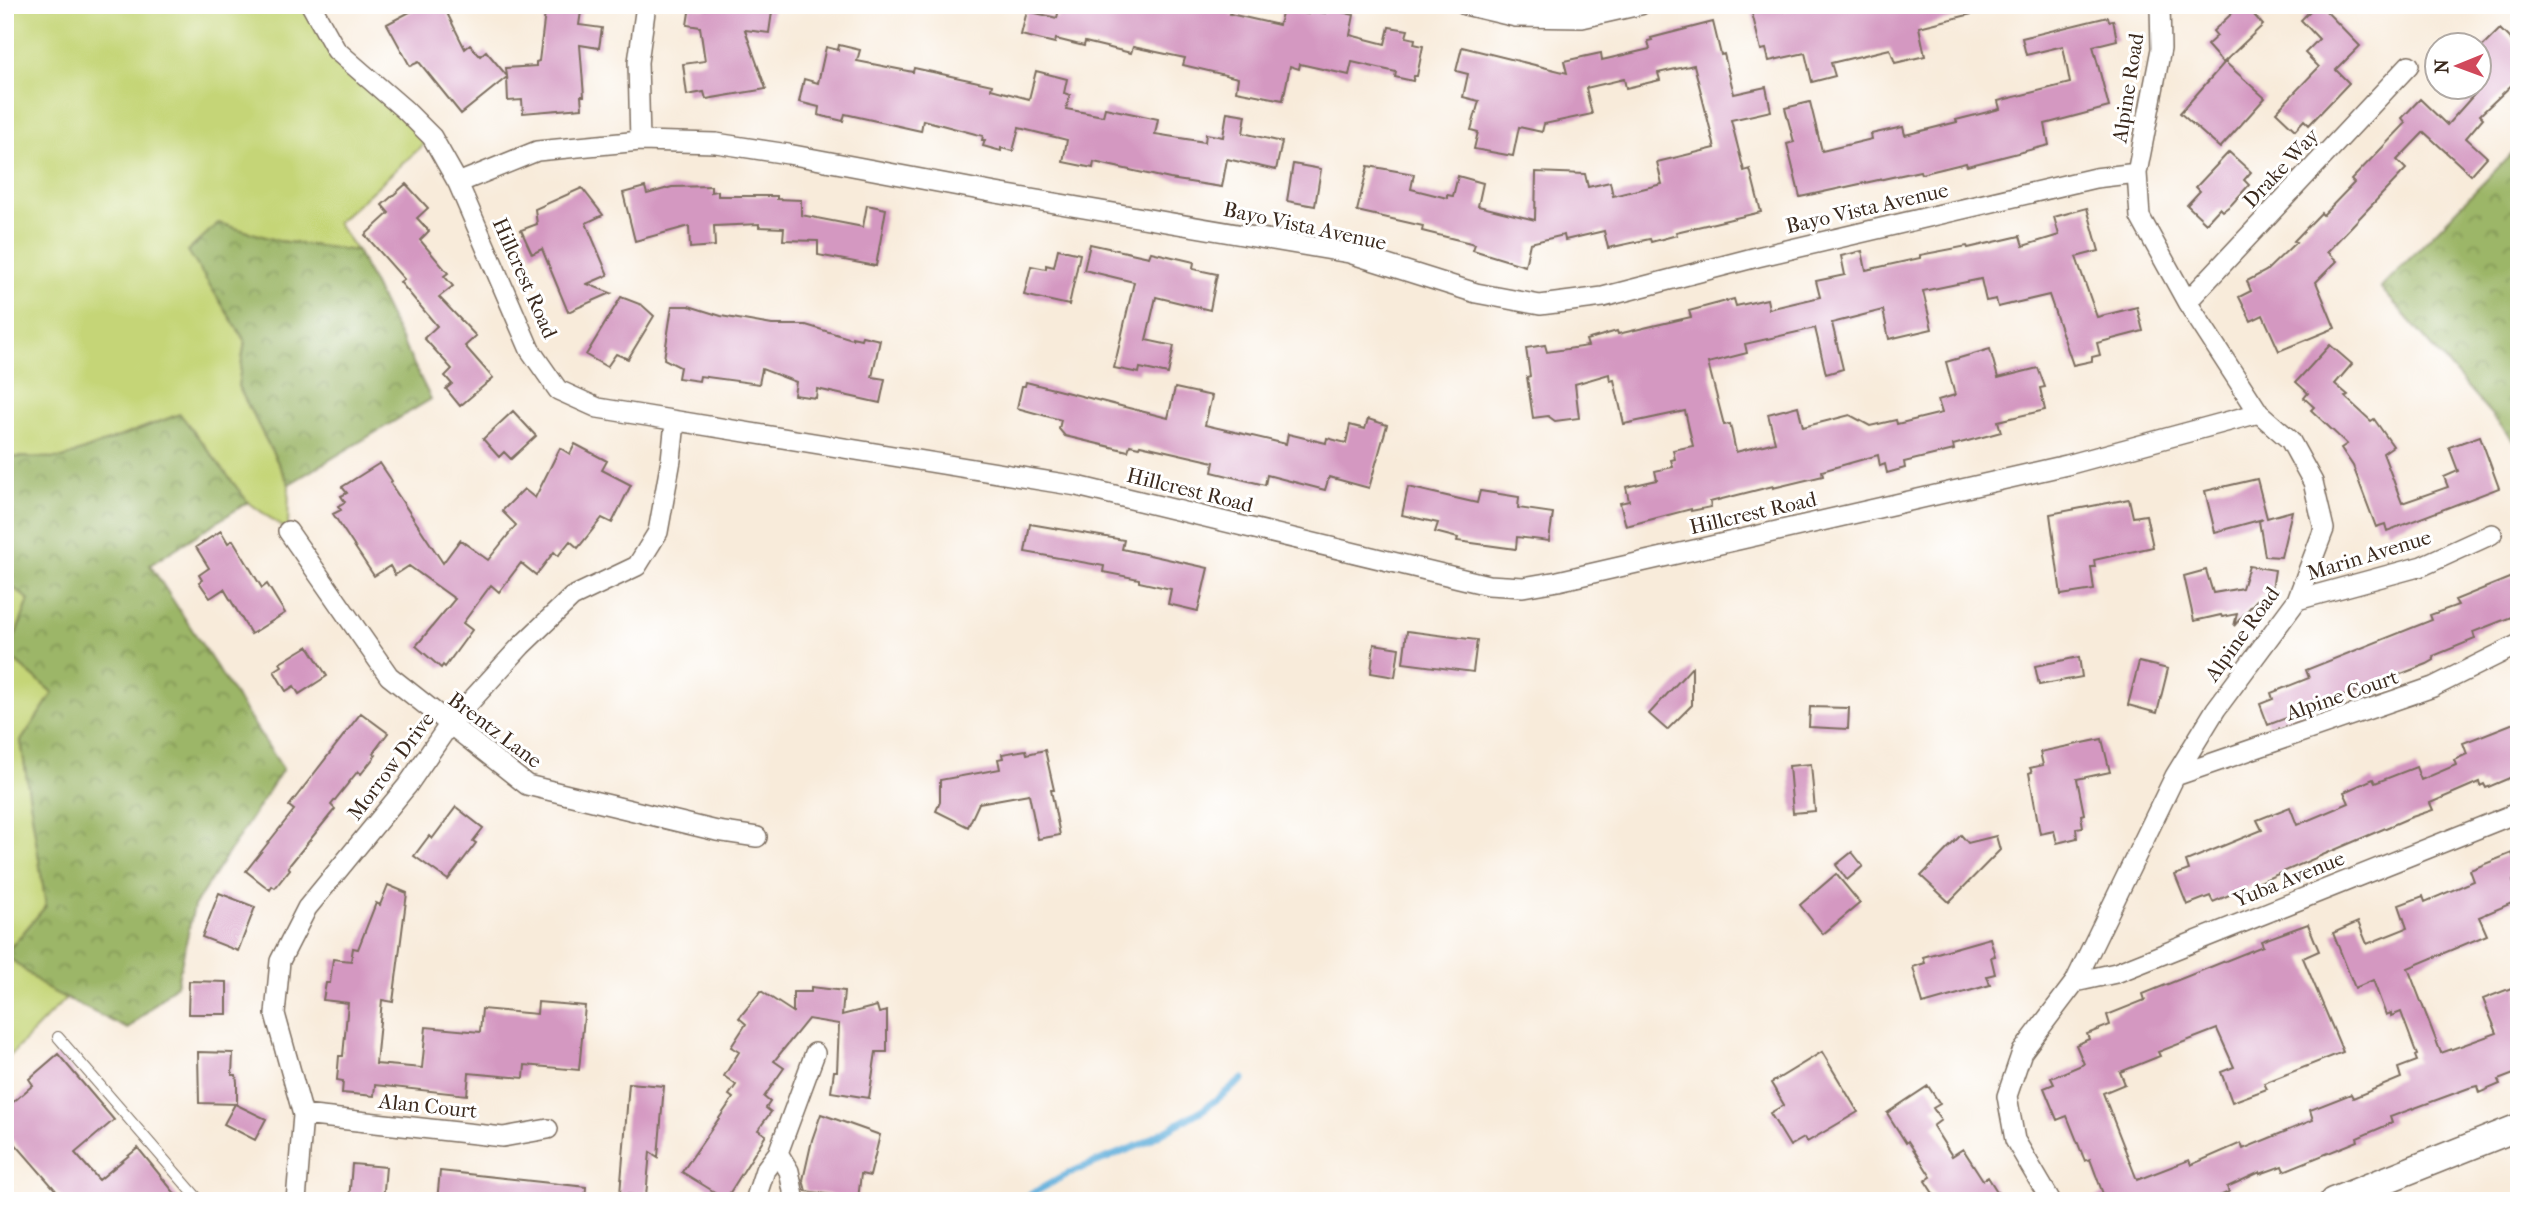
<svg xmlns="http://www.w3.org/2000/svg" width="2524" height="1206" viewBox="0 0 2524 1206" font-family="'IM FELL French Canon',serif">
<style>
.green{fill:#c5d577;stroke:#80804a;stroke-width:2}
.forest{fill:url(#forest-crowns);stroke:#6c7043;stroke-width:2}
.lines{fill:none;stroke-linecap:round;stroke-linejoin:round}
.stream{stroke:#63b0dc;stroke-width:7}
.building{fill:#d498c1}
.lane-casing{stroke:#7d6e60;stroke-width:12}
.street-casing{stroke:#7d6e60;stroke-width:22}
.secondary-casing{stroke:#7d6e60;stroke-width:29}
.lane{stroke:#fff;stroke-width:10}
.street{stroke:#fff;stroke-width:19}
.secondary{stroke:#fff;stroke-width:26}
.labels{text-anchor:middle;stroke-width:6;stroke-linejoin:round;paint-order:stroke}
.street-label{font-size:21px;fill:#3b2a1e;stroke:#fff}
</style>
<defs>
<pattern id="forest-crowns" width="20" height="18" patternUnits="userSpaceOnUse" patternTransform="scale(1.75)"><rect width="20" height="18" fill="#9cb668"/><path d="M2 6a3 3 0 1 1 6 0M12 15a3 3 0 1 1 6 0" fill="none" stroke="#809455"/></pattern>
</defs>
<rect width="100%" height="100%" fill="#fff"/>
<filter id="ink" filterUnits="userSpaceOnUse"><feTurbulence type="fractalNoise" baseFrequency=".0143" numOctaves="2"/><feDisplacementMap in="SourceGraphic" scale="14" xChannelSelector="R" yChannelSelector="G"/><feConvolveMatrix kernelMatrix="1 2 1 2 8 2 1 2 1" color-interpolation-filters="sRGB"/></filter>
<filter id="wash" filterUnits="userSpaceOnUse"><feTurbulence type="fractalNoise" baseFrequency=".00686" numOctaves="4" result="noise"/><feDisplacementMap in="SourceGraphic" scale="28" xChannelSelector="R" yChannelSelector="G"/><feGaussianBlur stdDeviation="1.57" result="paint"/><feColorMatrix in="noise" values="0 0 0 0 0 0 0 0 0 0 0 0 0 0 0 0 0 1.4 0 .05"/><feComposite in="paint" operator="in"/></filter>
<g filter="url(#wash)">
<rect width="100%" height="100%" fill="#f8ebda"/>
<path class="green" d="M5,5H311L336,50L432,137L337,223L357,251L279,241L219,223L189,251L245,341L238,386L289,484L288,531L248,502L180,414L63,458L5,457Z
M5,581L29,600L8,655L53,693L21,741L46,906L5,954L66,998L5,1061Z"/>
<path class="forest" d="M2519,146V443H2516L2381,288Z
M218,223L279,241L357,251L431,399L289,484L238,386L245,341L188,251Z
M180,414L248,502L150,565L283,769L194,906L177,984L128,1029L47,989L5,954L46,906L21,741L53,693L8,655L29,600L5,581V457L63,458Z"/>
<g class="lines">
<path class="stream" d="M1019,1201L1069,1173L1142,1144L1204,1109L1243,1079"/>
</g>
<g id="blocks">
<path class="building" d="M423,5H443L465,49L470,45L480,56L486,51L507,76L506,68L536,66V62L539,61L546,5H582L579,25L602,28L599,48L580,45L584,96H581L582,108L523,113L522,100L508,101L507,77L461,114L419,62L410,66L387,24Z
M706,5H773L769,33L745,30L766,89L706,99L704,92L687,95L683,64L705,61L700,27L687,25L690,6L705,9Z
M1060,5H1232L1230,14L1279,25L1283,9L1308,14L1310,10L1325,13L1326,8L1354,15L1350,35L1385,44L1389,27L1408,30L1406,37L1415,39L1414,44L1423,46L1417,76H1414L1413,81L1395,77L1396,72L1352,62L1349,75L1300,64L1299,69L1290,66L1283,100L1236,91L1238,78L1183,65L1185,58L1133,47L1131,53L1085,42L1084,46L1056,39L1055,43L1021,35L1027,11L1057,18Z
M1808,5H1979L1980,12L1919,27L1925,56L1895,63L1890,49L1831,63L1835,76L1812,82L1805,53L1769,61L1766,49L1761,50L1752,13L1783,6L1784,11Z
M2241,5H2245L2263,25L2223,63L2207,45L2217,36L2213,31Z
M2316,5H2320L2360,46L2336,70L2349,83L2309,125L2304,120L2295,130L2276,112L2319,67L2305,53L2319,39L2301,20Z
M2108,17L2109,21L2113,20L2117,40L2093,46L2109,107L2045,124L2049,145L1967,166L1966,163L1921,174L1920,171L1800,197L1787,144L1794,142L1785,108L1810,102L1822,151L1872,139L1871,134L1903,127L1905,135L1957,122L1956,120L2000,109L1998,101L2070,83L2063,46L2026,55L2022,38Z
M1713,22L1721,55L1724,54L1734,94L1766,87L1771,111L1731,120L1744,171L1750,169L1761,212L1676,232L1677,235L1651,242L1650,239L1608,248L1604,231L1565,240L1564,235L1530,243L1525,266L1473,250L1475,244L1422,231L1423,226L1357,211L1368,166L1414,174L1411,189L1447,198V195L1453,196L1458,176L1483,183L1478,206L1535,220L1536,172L1585,174L1588,187L1610,182L1613,196L1662,184L1657,162L1715,148L1694,65L1658,73L1660,80L1626,88L1624,79L1586,88L1592,114L1544,124L1542,132L1519,127L1513,156L1474,149L1478,132L1471,130L1479,101L1463,97L1468,74L1456,71L1462,47L1567,73L1564,61L1601,53L1602,60L1650,49L1648,41L1652,40L1651,38Z
M2500,29L2519,48V78L2480,115L2483,118L2466,138L2487,157L2471,175L2424,132L2397,160L2406,169L2327,252L2337,261L2316,282L2335,328L2279,351L2263,315L2251,321L2239,297L2251,291L2247,281L2266,271L2296,242L2294,241L2321,213L2323,215L2354,183L2351,180L2406,123L2402,118L2420,99L2447,125L2479,89V50Z
M839,45L860,50L857,61L913,72L914,68L992,85L991,89L1029,99L1036,71L1067,79L1064,93L1070,95L1066,109L1103,116L1105,108L1158,119L1155,134L1205,142L1206,134L1223,137L1227,112L1246,115L1243,133L1282,142L1276,170L1227,159L1222,187L1170,179L1094,162L1093,168L1063,162L1067,140L1019,128L1013,151L1001,148V151L983,146L985,140H982L983,136L923,120L921,131L845,114L843,121L818,115L819,107L799,102L804,79L818,83L826,47L838,50Z
M2225,62L2265,98L2220,148L2180,113Z
M2229,152L2251,172L2244,180L2249,185L2231,205L2223,211L2220,208L2206,223L2187,205L2200,191L2196,187Z
M1293,164L1321,169L1315,206L1287,201Z
M406,184L428,208L417,218L429,231L420,240L448,273L444,276L453,286L439,297L476,336L465,346L493,378L460,406L446,389L452,384L445,376L452,369L424,338L437,326L400,282L404,279L365,235L389,213L382,205Z
M711,186V192L718,191V196H777V199L801,200V215L863,227L867,205L886,209L876,266L818,255V241L783,240L784,228L759,227V224L714,226L715,246L690,248L689,226L635,241L623,193L645,187L647,194L672,187Z
M582,188L603,215L586,223L608,275L587,284L611,293L568,312L542,249L532,254L521,230L537,224L535,209Z
M2087,208L2099,251L2076,257L2097,317L2137,307L2143,331L2097,343L2100,355L2092,357V361L2073,365L2049,295L1998,307L1996,299L1986,301L1981,279L1923,291L1932,329L1889,339L1883,310L1832,323L1843,369L1826,374L1815,328L1745,344L1747,353L1708,363L1724,425L1730,424L1736,452L1775,442L1768,414L1798,406L1803,427L1850,415L1870,426L1896,420L1897,424L1942,413L1938,400L1955,395L1946,362L1990,349L1998,378L2038,368L2045,387L2040,388L2045,410L1998,421L2001,432L1953,445L1954,450L1904,462L1905,468L1887,473L1885,464L1880,466L1878,455L1822,471L1823,476L1773,488V486L1710,502L1711,507L1691,511V509L1626,526L1620,503L1629,501L1626,487L1657,480L1655,471L1673,467L1671,460L1675,459L1673,450L1693,446L1685,411L1624,424L1614,380L1610,381L1609,374L1575,384L1579,418L1555,421L1548,416L1533,418L1527,377L1530,376L1526,348L1545,345L1547,352L1588,346L1586,340L1617,331L1618,334L1691,317L1689,311L1734,299L1736,306L1767,299L1769,309L1820,297L1816,281L1845,275L1841,256L1862,251L1866,270L1920,258V255L1967,246L1968,248L2020,236L2023,246L2059,235L2054,217Z
M1090,244L1149,257L1151,252L1194,262L1193,269L1217,274L1210,310L1156,297L1146,340L1174,346L1168,374L1140,368L1139,373L1114,368L1134,282L1084,270Z
M1058,249L1080,254L1069,305L1024,295L1031,266L1046,269V265L1054,267Z
M621,297L642,305L654,316L628,359L616,354L607,367L586,355Z
M672,306H689L721,316L772,325H806L852,339V337L861,339L862,336L880,340L872,377L885,379L880,403L817,389L816,398L794,395L796,382L762,369L759,384L700,376L699,381L678,378L680,367L664,359Z
M2330,345L2352,364L2335,384L2348,395L2345,397L2371,421L2374,419L2393,446L2383,453L2402,503L2448,487L2444,477L2458,471L2449,447L2480,436L2499,488L2387,531L2385,524L2376,527L2353,466L2341,448L2347,444L2311,410L2314,407L2304,398L2308,393L2296,382Z
M1026,382L1168,418L1175,388L1212,396L1205,425L1286,444L1288,434L1326,443L1327,438L1346,443L1350,425L1365,429L1368,419L1387,425L1369,488L1329,477L1325,490L1267,475L1265,485L1212,472L1214,462L1140,445L1139,447L1130,445L1128,451L1065,436L1059,429L1061,420L1017,408L1022,386H1025Z
M513,411L536,436L511,459L504,452L499,457L483,439Z
M575,444L607,461L602,470L631,485L612,523L602,518L578,548L570,541L558,556L554,552L536,575L521,563L499,592L491,585L463,623L472,630L445,667L443,665L441,668L416,646L455,599L409,566L395,575L390,566L374,576L333,514L341,510L338,506L345,502L341,496L347,493L342,487L380,463L392,481L390,483L443,563L460,540L488,560L516,525L502,511L524,489L535,498L560,448L570,454Z
M2257,479L2267,518L2292,511L2281,557L2265,556L2259,521L2263,519L2215,532L2205,491Z
M1408,487L1477,503L1480,491L1519,497L1518,508L1553,513L1549,541L1517,537L1516,549L1457,541L1458,538L1435,532L1438,523L1402,515Z
M2129,499L2133,517L2146,515L2153,547L2094,560L2095,567H2091L2094,590L2061,595L2050,514Z
M1030,524L1124,540L1122,549L1208,568L1198,611L1168,604L1171,589L1139,582V579L1103,572L1104,566L1025,552Z
M221,531L228,543L233,540L262,588L267,584L285,613L251,634L224,589L210,598L199,582L202,580L199,575L209,568L196,547Z
M2249,566L2275,570L2271,596L2261,595L2234,626L2237,614L2222,617L2221,615L2194,621L2184,576L2206,570L2213,593L2242,588Z
M2519,574V614L2473,632L2475,639L2433,656L2434,660L2427,664L2268,725L2260,704L2273,699L2271,693L2309,678L2306,670L2432,620L2430,615L2458,605L2455,600Z
M1407,631L1477,640L1473,672L1403,663Z
M1374,644L1399,648L1395,677L1371,673Z
M308,646L327,676L299,694L294,686L286,691L274,671L282,666L280,663Z
M2079,657L2082,677L2039,685L2035,666Z
M2139,662L2168,669L2157,713L2128,705Z
M1692,667V705L1667,730L1649,714Z
M1810,707L1849,708L1848,729L1809,727Z
M361,713L388,733L373,753L376,755L361,774L358,771L331,805L335,809L288,867L290,869L275,888L272,886L270,890L246,871L294,810L289,806Z
M2519,721V774L2486,788L2484,784L2480,786L2479,782L2430,803L2433,810L2409,818L2213,902L2210,896L2187,905L2175,875L2189,870L2186,861L2262,830L2257,820L2290,807L2297,825L2349,803L2344,792L2373,779L2375,783L2416,767L2421,780L2456,765L2454,760L2467,754L2463,743Z
M2102,739L2110,772L2077,779L2084,814L2081,815L2083,827L2076,828L2077,838L2057,843L2054,831L2040,834L2029,773L2032,772L2030,768L2043,765L2040,752Z
M1026,750L1027,754L1045,750L1054,790H1051L1060,835L1038,839L1029,794L979,803L968,827L936,811L940,802V780L1000,769L998,759L1003,758L1002,754Z
M1811,764L1815,811L1793,813L1789,766Z
M456,807L483,828L473,841L476,843L448,880L414,856L429,836L432,839Z
M1961,835L1968,843L1996,836L2000,850L1949,902L1921,876Z
M1852,852L1863,866L1847,880L1836,865Z
M2512,853L2519,869V878L2513,881L2519,900L2479,917L2487,935L2408,968L2441,1053L2497,1033L2483,999L2519,985V1072L2498,1080L2500,1084L2479,1093L2477,1086L2469,1088L2390,1117L2392,1123L2357,1138L2358,1141L2284,1171L2282,1166L2260,1174V1172L2227,1187L2229,1192L2208,1201H2089L2103,1194L2090,1159L2085,1161L2067,1116L2057,1120L2044,1088L2054,1084L2051,1078L2084,1064L2076,1045L2089,1039L2087,1034L2110,1025L2107,1015L2145,1000L2143,994L2263,946L2261,941L2308,924L2319,951L2303,958L2343,1052L2264,1083L2267,1089L2232,1102L2221,1072L2234,1067L2217,1029L2158,1052L2160,1056L2120,1072L2125,1084L2103,1093L2137,1180L2189,1160L2191,1165L2241,1143L2243,1149L2313,1120L2310,1110L2351,1094L2353,1098L2401,1078L2398,1068L2417,1061L2415,1056L2417,1055L2401,1012L2391,1016V1013L2386,1015L2373,980L2355,988L2333,933L2358,922L2367,944L2407,928L2399,905L2423,896L2425,902L2474,881L2470,870Z
M1836,874L1860,903L1823,934L1800,905Z
M388,885L407,893L393,1002L382,1000L376,1064L422,1068L426,1027L480,1032L482,1009L537,1014L538,1002L585,1006L579,1070L525,1065L524,1078L469,1073L467,1095L375,1085L374,1096L342,1093L343,1081L337,1080L339,1056H343L348,1003L323,1000L326,983H330L333,959L351,961L353,948L358,949L376,903L380,905Z
M219,893L255,907L238,951L202,937Z
M1990,938L1995,956L1991,957L1995,974L1987,976L1990,985L1923,1004L1913,967L1925,963L1923,957Z
M189,981L227,982V1014H188Z
M811,987L844,991L842,1015L877,1006L879,1013L887,1011V1052H876L869,1098L831,1092L834,1071H837L839,1024L808,1019L774,1061L784,1068L764,1097L770,1102L766,1108L771,1112L758,1130L766,1135L726,1199L682,1172L733,1098L729,1095L736,1085L724,1076L739,1052L731,1047L746,1024L739,1018L761,991L793,1012V992H811Z
M198,1052L233,1053L232,1075H236L237,1082V1104L199,1103Z
M1822,1052L1858,1112L1807,1142L1804,1138L1790,1146L1770,1113L1784,1105L1771,1083Z
M58,1054L114,1120L75,1153L99,1180L138,1148L181,1201H65L5,1132V1109L33,1085L29,1079Z
M629,1083L664,1086L658,1157L650,1152L646,1196L620,1194Z
M1928,1086L1940,1104L1933,1108L1941,1120L1933,1126L1952,1156L1963,1149L1983,1180L1988,1177L2003,1201H1938L1925,1181L1931,1177L1908,1141L1906,1143L1887,1113Z
M235,1104L266,1119L255,1140L224,1124Z
M821,1114L880,1135L870,1176L861,1174L858,1199L806,1191L803,1180L812,1140Z
M352,1164L386,1167L383,1201H349Z
M440,1171L586,1187L585,1201H437Z"/>
</g>
</g>
<g filter="url(#ink)">
<use href="#blocks" fill-opacity="0" stroke="#7d6e60" stroke-width="2"/>
<g class="lines">
<defs>
<path id="lane" d="M58,1037L200,1201"/>
<path id="street" d="M311,5L336,50L405,110L432,137L458,183L530,350L558,390L598,408L1077,486L1488,585L1523,587L1558,581L2067,465L2259,413
M1465,5L1516,17L1582,18L1640,5
M640,141L638,62L646,5
M458,183L537,151L640,141L716,143L788,154L996,193L1349,253L1476,293L1540,305L1603,297L1757,257L2095,178L2137,173
M2187,302L2409,65
M288,531L389,676L527,785L717,831L757,837
M2297,600L2422,566L2492,534
M2175,776L2433,687L2519,644
M2075,982L2116,973L2519,812
M303,1115L503,1137L548,1129
M778,1153L789,1171L795,1201
M296,1201L303,1115L275,1014L280,961L307,908L407,786L449,725L521,646L572,597L637,566L658,532L671,460L675,422
M755,1201L765,1170L778,1153L815,1053
M2051,1201L2015,1140L2007,1096L2022,1052L2075,982L2175,776L2216,709L2297,600L2324,529L2313,482L2290,440L2259,413L2187,302L2140,217L2137,173L2161,49L2160,5"/>
<path id="secondary" d="M2333,1201L2519,1127"/>
</defs>
<use href="#lane" class="lane-casing"/>
<use href="#street" class="street-casing"/>
<use href="#secondary" class="secondary-casing"/>
<use href="#lane" class="lane"/>
<use href="#street" class="street"/>
<use href="#secondary" class="secondary"/>
</g>
</g>
<g class="labels">
<g class="street-label">
<text transform="translate(2128 88) rotate(-81)" y="7">Alpine Road</text>
<text transform="translate(2281 168) rotate(-47)" y="7">Drake Way</text>
<text transform="translate(1867 208) rotate(-13)" y="7">Bayo Vista Avenue</text>
<text transform="translate(1305 226) rotate(12)" y="7">Bayo Vista Avenue</text>
<text transform="translate(525 278) rotate(66)" y="7">Hillcrest Road</text>
<text transform="translate(1190 490) rotate(14)" y="7">Hillcrest Road</text>
<text transform="translate(1753 513) rotate(-13)" y="7">Hillcrest Road</text>
<text transform="translate(2369 555) rotate(-17)" y="7">Marin Avenue</text>
<text transform="translate(2242 634) rotate(-54)" y="7">Alpine Road</text>
<text transform="translate(2342 695) rotate(-19)" y="7">Alpine Court</text>
<text transform="translate(495 730) rotate(37)" y="7">Brentz Lane</text>
<text transform="translate(391 766) rotate(-53)" y="7">Morrow Drive</text>
<text transform="translate(2289 879) rotate(-22)" y="7">Yuba Avenue</text>
<text transform="translate(428 1106) rotate(6)" y="7">Alan Court</text>
</g>
</g>
<rect width="2524" height="1206" fill="none" stroke="#fff" stroke-width="28"/>
<g transform="translate(2458 66) rotate(269)"><circle r="33" fill="#ffffff" stroke="#b1aaa5" stroke-width="2"/>
<path d="M0-5L12 26L0 18L-12 26Z" fill="#d1495b"/>
<text y="-10" font-size="19" font-weight="bold" text-anchor="middle" fill="#3b2a1e">N</text>
</g>
</svg>
